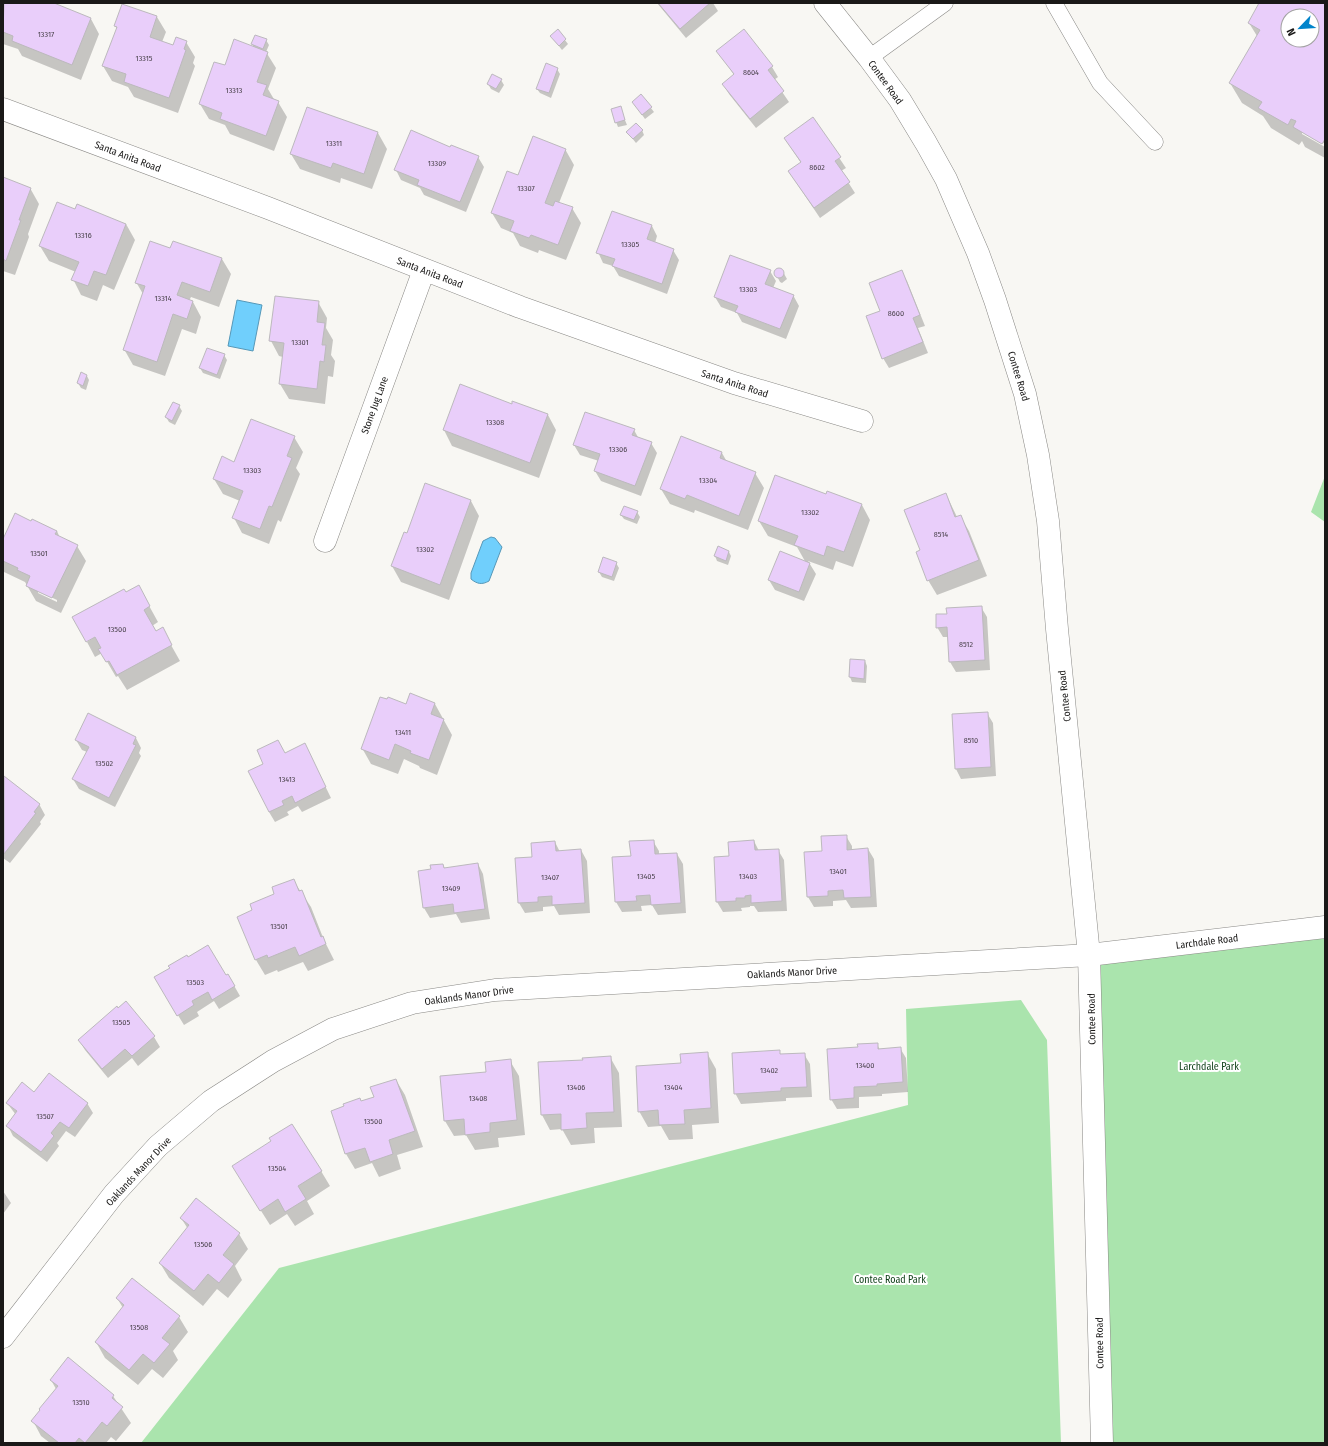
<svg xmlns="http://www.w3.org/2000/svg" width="1328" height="1446" viewBox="0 0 1328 1446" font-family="'Fira Sans Condensed',sans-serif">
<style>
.green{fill:#aae4ad}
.water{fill:#70cffc;stroke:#5698b8}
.shadow{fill:#0003;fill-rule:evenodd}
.building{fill:#e9cefa;stroke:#bcb9bd;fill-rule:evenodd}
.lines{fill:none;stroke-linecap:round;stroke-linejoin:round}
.lane-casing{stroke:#8a8986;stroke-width:17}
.street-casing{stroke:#8a8986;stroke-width:23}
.secondary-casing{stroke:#8a8986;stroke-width:23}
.lane{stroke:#fff;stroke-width:16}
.street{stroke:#fff;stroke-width:22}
.secondary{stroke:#fff;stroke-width:22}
.labels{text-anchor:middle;stroke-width:4;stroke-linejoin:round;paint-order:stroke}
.number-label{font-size:8px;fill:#4e4650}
.street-label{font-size:10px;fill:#1a1918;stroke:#fff}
.park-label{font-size:10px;fill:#0d3e16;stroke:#fff}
</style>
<rect width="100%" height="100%" fill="#f8f7f3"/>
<path class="green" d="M1325,476V522L1311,512Z
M1325,927V1443H1102L1089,955Z
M1021,1000L1047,1040L1061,1443H141L279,1268L908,1105L906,1009Z"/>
<path class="water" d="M237,300L262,305L253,351L228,346Z
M491,537L495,538L502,547L489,581C482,585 477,584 471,579V573L483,541Z"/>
<path class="shadow" d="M5,3H52L91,19L99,34L81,80L22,56L18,49L3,44V7Z
M657,3H713L718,11L686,38Z
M1261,3H1325V144L1302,131V134L1325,147V158L1305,147L1302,141L1299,145L1271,128L1263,116L1242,103L1230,83L1257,36L1249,23ZM1288,16H1312V40H1288Z
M157,17L166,32L162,42L174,46L186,42L195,57L193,63L195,66L178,113L134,97L128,87L112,81L103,66L117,29L115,26Z
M558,31L568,44L562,50L551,36Z
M266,40L269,45L266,52L276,68L268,89L275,101L278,102L287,117L274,151L230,134L225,125L209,119L200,104L225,67L254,48L252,44Z
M718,51L772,67L778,77L774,80L789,102L756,128L729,94L723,84L734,75Z
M557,69L560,74L551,98L540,93L537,89Z
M501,80L504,85L499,93L491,89L488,84Z
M641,95L654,112L645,119L633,102Z
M308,108L378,133L387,149L372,189L341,178L340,183L300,169L291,154Z
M620,108L627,125L618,127L616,122Z
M813,119L846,168L841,171L855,193L820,218L789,172L801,163L785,139Z
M642,130L644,135L636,143L627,132Z
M451,148L478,157L484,167L466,212L424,195L420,188L401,180L396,170Z
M565,149L574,165L559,203L572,208L581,223L566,260L539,250L538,253L520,246L513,233L501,228L492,213L518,177Z
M3,178L30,188L39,204L28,234L29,237L15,275L3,271Z
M76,211L126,224L135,240L114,290L103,285L97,301L81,295L73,279L76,272L49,261L40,246Z
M652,226L657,236L655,243L673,250L679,260L667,294L619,276L613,266L603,263L598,252Z
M173,242L222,259L231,274L219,307L191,297L189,301L193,302L201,317L196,334L182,329L165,376L133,365L124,349L143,294L136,282L171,249Z
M778,268L782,270L787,279L782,283L780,282L775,272Z
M770,271L776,281L773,288L793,295L799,306L786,339L742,322L737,313L721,307L715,297Z
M901,271L907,281L925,326L918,328L928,353L889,368L883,358L881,311Z
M318,302L327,318L326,328L333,340L331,355L335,361L333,377L328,376L325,404L289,399L280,384L283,357L279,356L271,341Z
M224,355L227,360L220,379L203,373L200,368Z
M81,374L87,376L89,380L86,390L81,388L78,383Z
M461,385L512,405L548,415L556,430L539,478L452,446L444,430Z
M179,406L182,411L175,425L169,422L166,417Z
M634,430L639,439L651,443L657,453L641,496L601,481L595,471L599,461L580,455L574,445Z
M294,437L303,452L296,468L300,474L281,522L278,520L269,544L242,533L234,518L240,501L223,494L214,479L235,463Z
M722,453L727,462L755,473L764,488L748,530L695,510L694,513L670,504L661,489Z
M828,492L862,505L870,520L853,567L836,561L833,570L808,561L816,574L804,601L775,590L769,580L806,563L797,547L768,536L759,521L826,495Z
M946,494L957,517L960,516L969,531L987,576L937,595L928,580L921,551Z
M471,501L479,516L449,600L401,582L392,566L408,534Z
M637,512L640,517L637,524L624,519L621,515Z
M32,522L57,531L60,538L77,546L86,561L61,613L36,601L25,582L4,572L3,570V541ZM38,591L57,600V602L38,593Z
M729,552L731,556L728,565L717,561L715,556Z
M616,563L619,568L614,581L602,577L599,572Z
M147,602L158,622L152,626L156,632L162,629L180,661L127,690L118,676L116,677L102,653L95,657L87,642Z
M981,607L987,617L990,670L956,672L950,662L949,637H943L937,627L948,614Z
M851,660L865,661L867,666L866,683L852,682L850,677Z
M410,695L435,704L452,735L437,775L420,768L419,766L404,759L398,774L371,764L362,748L406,706Z
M987,713L993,723L996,776L961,779L956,769Z
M136,738L141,748L139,753L141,756L115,807L79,789L73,779L87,752L82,750L76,740Z
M285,754L310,755L331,798L302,812L298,806L287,812L289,815L275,822L269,812Z
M4,777L39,804L45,815L40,822L41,824L10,863L3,858Z
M846,836L852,846V850L868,849L874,859L877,907L851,908L846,900L833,901V906L814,907L808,897L823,852Z
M653,841L659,851V855L677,854L683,864L686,913L658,915L652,905L641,906L642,911L622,912L616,902L632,857Z
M754,841L759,851L778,850L784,860L787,911L758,912L754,906H750V907L741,908L742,911L723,912L717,902L715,858L730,857Z
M555,842L560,852L581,850L587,861L590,913L559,915L554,906L543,907V911L525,913L519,903L533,858Z
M478,864L483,874L490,919L461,923L456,914L430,918L424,908L432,870L443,865L445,869Z
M293,880L311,907L324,940L334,960L308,971L303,962L278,972L277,970L265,975L256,960L239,917L254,911Z
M188,958L226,976L228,975L240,996L219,1009L214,1001L197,1012L199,1016L184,1025L155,978Z
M118,1009L154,1037L160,1047L138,1066L132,1058L108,1078L85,1050L79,1040Z
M877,1044L880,1050L900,1048L906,1058L908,1092L882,1094V1096L859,1097V1108L837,1109L831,1099L859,1048Z
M779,1051L781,1055L804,1054L810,1064L812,1097L786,1098V1101L741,1104L735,1093Z
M707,1053L716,1069L719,1123L692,1125L693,1139L669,1140L661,1126L648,1127L639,1111L682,1064Z
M610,1057L619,1073L622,1127L594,1128L595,1143L571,1145L562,1129L550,1130L542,1115L584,1061Z
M510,1061L519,1076L525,1135L498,1138L499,1147L475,1150L466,1135L454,1136L445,1121L487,1073Z
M396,1080L405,1095L423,1147L397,1155L401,1169L379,1177L372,1163L355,1169L346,1154L332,1112L375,1097Z
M34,1094L87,1103L93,1113L75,1137L66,1131L57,1143L59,1146L47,1162L13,1136L8,1126L16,1115L7,1103Z
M321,1171L330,1186L307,1201L314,1214L295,1226L287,1214L270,1225L242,1181Z
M3,1191L11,1203L3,1214Z
M181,1218L239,1234L248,1249L235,1266L242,1280L228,1298L217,1289L203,1306L169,1278L160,1263L188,1229Z
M117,1298L179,1317L188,1332L173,1351L178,1360L163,1378L152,1369L138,1385L105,1358L96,1342L123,1308Z
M51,1380L113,1396L131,1423L116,1441L111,1437L106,1443H50L41,1436L33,1421L56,1389Z"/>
<path class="building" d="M4,3H54L91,18L72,65L12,41L13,36L3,32Z
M658,3H710L680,29Z
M1259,3H1325V139L1322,144L1293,127L1296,121L1291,119L1288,125L1258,108L1262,102L1229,83L1260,30L1248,23ZM1288,16H1312V40H1288Z
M122,4L157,16L150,37L173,45L176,37L187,41L184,49L186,50L169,98L124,82L126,74L102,66L117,27L114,26Z
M558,29L566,39L559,46L550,36Z
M744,29L773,66L768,70L784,91L750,119L722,84L734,74L716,51Z
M255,35L267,39L263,49L251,44Z
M234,39L268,52L257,82L267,85L263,95L279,101L266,136L220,119L222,113L199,104L214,62L225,65Z
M546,63L558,68L549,93L536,89Z
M492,74L502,79L496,89L487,84Z
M641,94L652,107L642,115L632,102Z
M621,106L625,120L615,123L611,109Z
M307,107L378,132L364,174L333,163L331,168L290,154Z
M813,117L841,157L835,161L850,182L814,208L788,171L801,162L784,138Z
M636,123L643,130L633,139L626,132Z
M411,130L450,147L451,145L479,156L460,202L417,185L419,180L394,170Z
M533,136L566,149L545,203L553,206L555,201L573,207L558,245L531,235L529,238L510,231L514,221L491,213L507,171L518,175Z
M3,177L31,188L19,220H21L6,261L3,259Z
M57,202L75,209L77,204L126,224L106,275L94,271L88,286L71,280L79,262L39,246Z
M612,211L652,225L647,239L674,249L662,284L612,266L615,259L596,253Z
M150,241L170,248L173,241L222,258L210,292L182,282L177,295L193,301L187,319L173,314L157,362L123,350L145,286L135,283Z
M730,255L771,270L765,284L794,295L780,329L735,312L738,306L714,297Z
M774 273a5 5 0 1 1 10 0a5 5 0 1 1-10 0Z
M902,270L920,315L913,318L923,342L882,359L866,316L880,311L869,283Z
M275,296L319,301L317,322L325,323L322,345H326L324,362L320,361L317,389L279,384L284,343L269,341Z
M207,348L225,354L217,375L199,368Z
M81,372L87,375L83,386L77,383Z
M460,384L512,404V401L548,414L530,463L443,430Z
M173,402L180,405L172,421L165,417Z
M585,412L635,429L632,435L652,442L635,486L594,471L600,454L573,445Z
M251,419L295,436L287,456L292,458L272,507L269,506L260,529L232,518L243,491L213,479L222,456L234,462Z
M681,436L722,452L720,458L756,472L739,516L687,495L685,499L660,489Z
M775,475L826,494L827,491L862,504L844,552L827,546L824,556L794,545L798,536L758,521Z
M425,483L471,500L440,585L391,566L404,532L407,533Z
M946,493L955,517L961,515L979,560L927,581L916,552L920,550L904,510Z
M624,506L638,511L634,520L620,515Z
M15,513L31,521L32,519L57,531L55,534L78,545L52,598L26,586L30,576L17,570L18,568L3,561V539Z
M718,546L729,551L726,561L714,556Z
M780,551L810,563L799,592L768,580Z
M603,557L617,562L612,577L598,572Z
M139,585L150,606L144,610L156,631L163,627L172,645L117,675L109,661L106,662L98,649L101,648L95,637L86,642L72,617L124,589L126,592Z
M982,606L985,660L949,662L947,627L936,628V614H947L946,608Z
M850,659L865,660L864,679L849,677Z
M410,693L435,703L431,714L444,719L429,760L410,753L411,751L395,744L389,760L361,749L380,697L387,699L388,697L406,704Z
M988,712L991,767L955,769L952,714Z
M88,713L136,737L133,744L136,745L109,798L72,779L89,747L75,740Z
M278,740L285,753L305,743L326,787L295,803L292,796L282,801L284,805L269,812L248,771L263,764L257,750Z
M4,776L40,804L34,812L36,813L4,854Z
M847,835V850L868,848L871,897L844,898L843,890L828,891V896L807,897L804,852L822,851L821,836Z
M654,840L655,854L677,853L681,903L651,905L650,895L636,896L637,901L615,902L612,857L631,856L629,841Z
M754,840L755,850L779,849L782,901L751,903V895L745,896V898H736V901L716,902L714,857L729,856L728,842Z
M555,841L556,851L581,849L585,903L552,905V896L538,897V902L518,903L515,858L532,857L531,843Z
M478,863L485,909L454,913L453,904L423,908L418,871L431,869L430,865L443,864L444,868Z
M294,879L299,891L302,890L321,937L323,936L326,944L299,956L295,947L268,958L267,955L255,960L237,917L252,910L250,904L274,894L272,887Z
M208,945L226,975L228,974L235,986L212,1000L208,992L192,1001L194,1005L177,1016L154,977L170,968L168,966L187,955L188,957Z
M126,1001L155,1036L132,1056L125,1049L102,1069L78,1040L117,1006L118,1008Z
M878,1043V1049L901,1047L903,1082L877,1084V1086L854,1087V1098L830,1100L827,1049L858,1047L857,1044Z
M780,1050V1054L805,1053L807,1087L781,1088V1091L734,1094L732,1053Z
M708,1052L711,1108L684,1110L685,1124L659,1125L658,1110L638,1112L636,1066L681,1063L680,1054Z
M611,1056L614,1112L586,1113L587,1128L561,1130V1114L541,1115L538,1062L583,1060L582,1058Z
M511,1059L517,1120L490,1123V1132L465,1135L464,1119L444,1121L440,1076L486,1072L485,1062Z
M49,1073L88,1103L69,1128L60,1122L51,1133L54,1136L41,1152L6,1126L17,1111L6,1103L22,1082L34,1092Z
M396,1079L415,1131L389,1140L393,1154L370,1162L365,1148L345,1154L331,1111L344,1106L343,1104L360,1098L361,1101L374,1097L370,1087Z
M292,1124L322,1171L298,1186L306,1199L285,1212L278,1199L260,1211L232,1166L271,1141L269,1138Z
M196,1198L240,1233L223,1255L234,1264L219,1283L208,1274L194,1291L159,1263L189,1225L180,1218Z
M132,1278L180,1316L162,1338L170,1344L154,1363L143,1354L129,1370L95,1342L124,1305L116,1298Z
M68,1357L114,1395L112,1398L123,1407L107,1426L102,1422L85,1443L79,1438L75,1443H59L31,1421L40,1410L39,1409L58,1386L50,1380Z"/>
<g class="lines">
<defs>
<path id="lane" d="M1054,3L1100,83L1155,142
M869,58L945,3"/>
<path id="street" d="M3,109L268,208L520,307L734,383L862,421
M325,541L424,270
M3,1337L114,1194L158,1146L211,1101L273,1061L333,1029L412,1003L495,990L1089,955L1325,927"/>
<path id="secondary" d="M825,3L869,58L900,100L926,143L946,179L978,253L995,300L1025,394L1038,455L1048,521L1057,629L1089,955L1102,1443"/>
</defs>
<use href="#lane" class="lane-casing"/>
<use href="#street" class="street-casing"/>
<use href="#secondary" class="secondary-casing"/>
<use href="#lane" class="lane"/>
<use href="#street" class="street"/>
<use href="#secondary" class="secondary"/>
</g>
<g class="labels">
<g class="number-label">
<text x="46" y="37">13317</text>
<text x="144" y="61">13315</text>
<text x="751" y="75">8604</text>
<text x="234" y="93">13313</text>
<text x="334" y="146">13311</text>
<text x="437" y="166">13309</text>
<text x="817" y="170">8602</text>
<text x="526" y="191">13307</text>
<text x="83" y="238">13316</text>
<text x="630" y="247">13305</text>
<text x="748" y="292">13303</text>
<text x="163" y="301">13314</text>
<text x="896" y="316">8600</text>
<text x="300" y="345">13301</text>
<text x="495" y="425">13308</text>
<text x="618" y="452">13306</text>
<text x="252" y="473">13303</text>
<text x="708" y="483">13304</text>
<text x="810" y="515">13302</text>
<text x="941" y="537">8514</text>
<text x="425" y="552">13302</text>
<text x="39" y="556">13501</text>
<text x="117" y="632">13500</text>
<text x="966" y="647">8512</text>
<text x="403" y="735">13411</text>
<text x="971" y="743">8510</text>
<text x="104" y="766">13502</text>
<text x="287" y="782">13413</text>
<text x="838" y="874">13401</text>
<text x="646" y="879">13405</text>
<text x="748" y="879">13403</text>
<text x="550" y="880">13407</text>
<text x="451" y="891">13409</text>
<text x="279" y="929">13501</text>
<text x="195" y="985">13503</text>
<text x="121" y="1025">13505</text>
<text x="865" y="1068">13400</text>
<text x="769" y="1073">13402</text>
<text x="576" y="1090">13406</text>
<text x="673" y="1090">13404</text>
<text x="478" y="1101">13408</text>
<text x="45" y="1119">13507</text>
<text x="373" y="1124">13500</text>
<text x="277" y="1171">13504</text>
<text x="203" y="1247">13506</text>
<text x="139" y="1330">13508</text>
<text x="81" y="1405">13510</text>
</g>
<g class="street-label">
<text transform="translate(886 82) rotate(54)" y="4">Contee Road</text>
<text transform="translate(128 156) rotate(21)" y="4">Santa Anita Road</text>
<text transform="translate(430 272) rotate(21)" y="4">Santa Anita Road</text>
<text transform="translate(1019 376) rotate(73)" y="4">Contee Road</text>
<text transform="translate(735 383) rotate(18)" y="4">Santa Anita Road</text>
<text transform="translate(374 405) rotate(-70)" y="4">Stone Jug Lane</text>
<text transform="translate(1064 696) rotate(-96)" y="4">Contee Road</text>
<text transform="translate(1207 941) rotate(-7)" y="4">Larchdale Road</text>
<text transform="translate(792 972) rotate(-3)" y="4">Oaklands Manor Drive</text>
<text transform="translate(469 995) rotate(-8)" y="4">Oaklands Manor Drive</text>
<text transform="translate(1091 1019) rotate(-91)" y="4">Contee Road</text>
<text transform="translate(138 1171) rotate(-47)" y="4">Oaklands Manor Drive</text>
<text transform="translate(1099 1343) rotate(-91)" y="4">Contee Road</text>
</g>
<g class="park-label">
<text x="1209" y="1070">Larchdale Park</text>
<text x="890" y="1283">Contee Road Park</text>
</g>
</g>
<rect width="1328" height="1446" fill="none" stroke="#1a1918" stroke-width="8"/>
<g transform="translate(1300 28) rotate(245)"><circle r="19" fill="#ffffff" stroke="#a3a3a3"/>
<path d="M0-3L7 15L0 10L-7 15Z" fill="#0184cb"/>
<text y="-6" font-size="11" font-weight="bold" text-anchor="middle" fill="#1a1918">N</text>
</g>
</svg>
